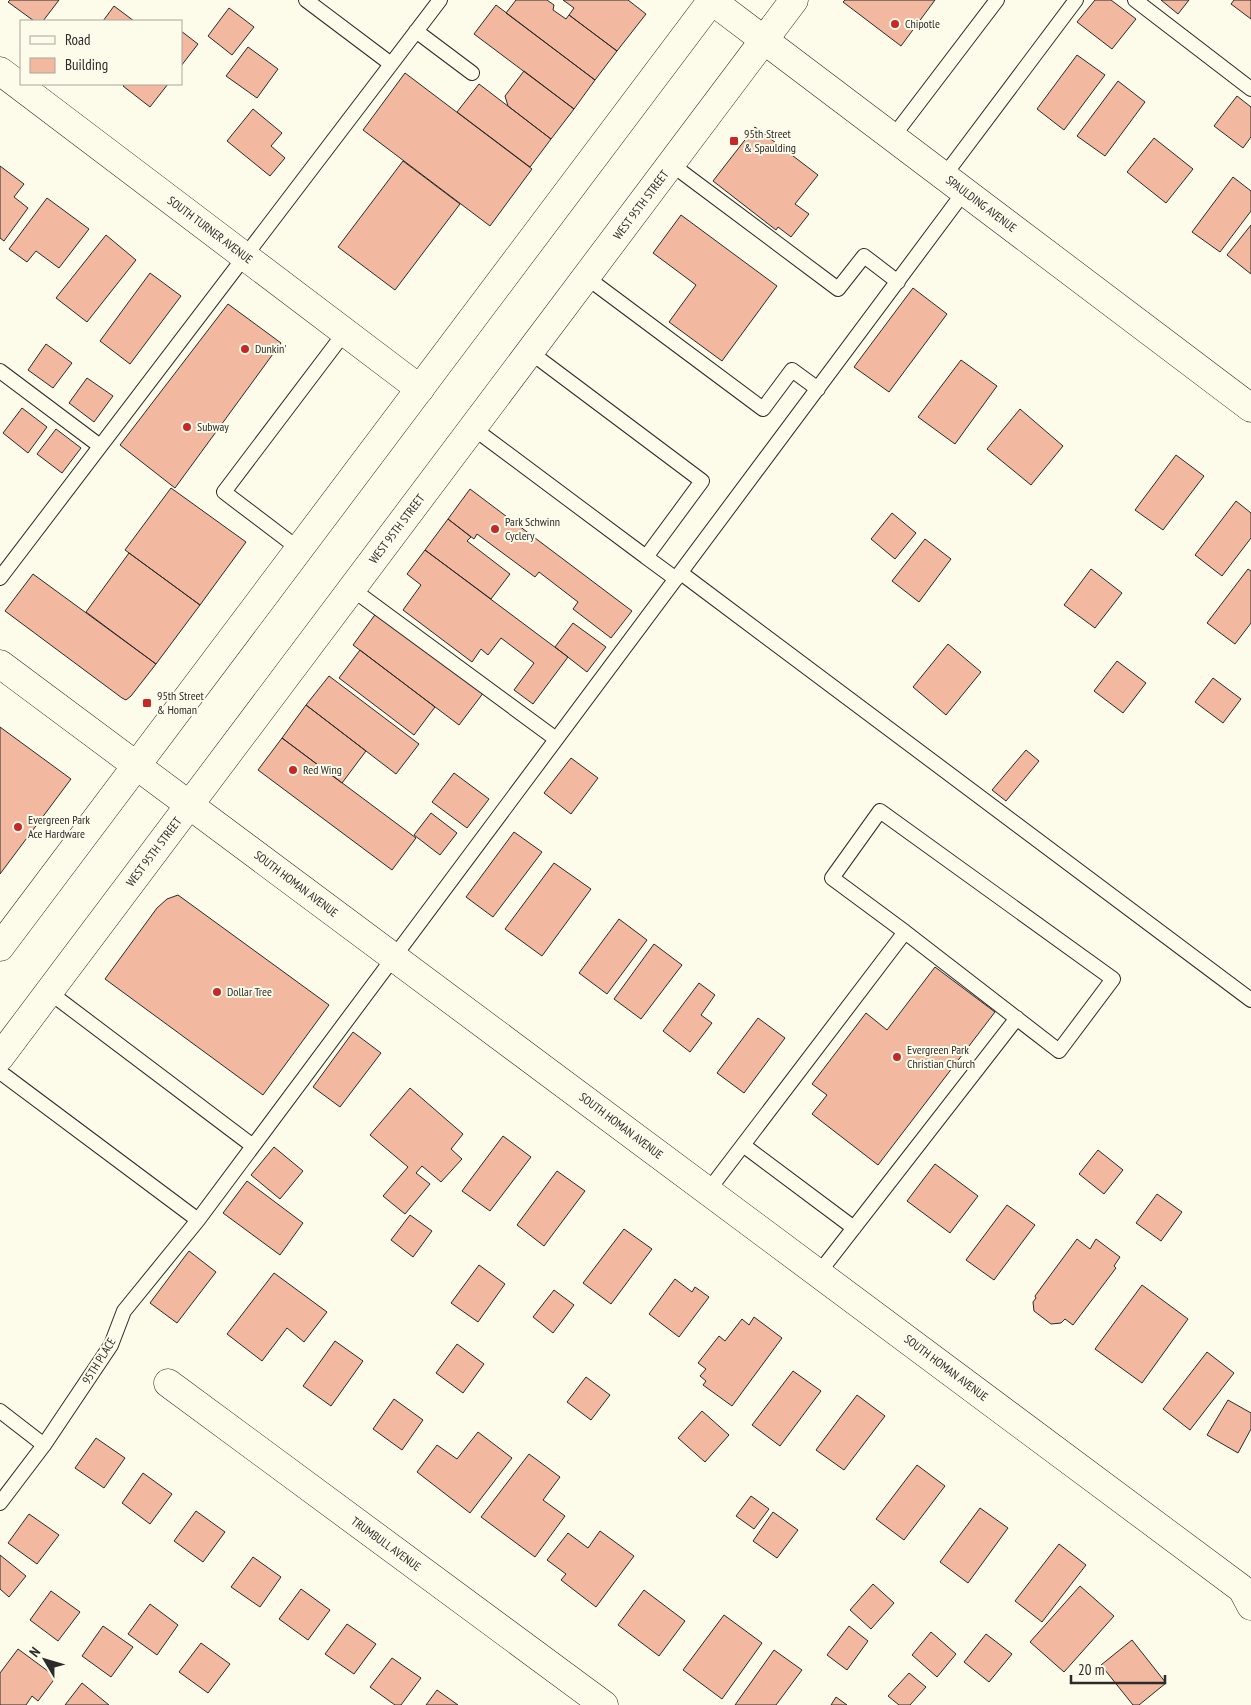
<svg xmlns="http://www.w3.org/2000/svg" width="1251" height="1705" viewBox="0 0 1251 1705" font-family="'PT Sans Narrow',sans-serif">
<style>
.building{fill:#f2b8a0;stroke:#2b2b2b}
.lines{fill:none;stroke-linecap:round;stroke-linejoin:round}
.service-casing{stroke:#2b2b2b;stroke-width:16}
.minor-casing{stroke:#2b2b2b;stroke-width:29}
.primary-casing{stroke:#2b2b2b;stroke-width:29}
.service{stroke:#fdfbea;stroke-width:14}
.minor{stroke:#fdfbea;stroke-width:28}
.primary{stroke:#fdfbea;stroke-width:28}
.poi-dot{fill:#c62828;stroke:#fdfbea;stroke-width:2}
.labels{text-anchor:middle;stroke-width:4;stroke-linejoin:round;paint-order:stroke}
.poi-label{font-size:12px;fill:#2b2b2b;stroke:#fdfbea;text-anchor:start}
.street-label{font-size:12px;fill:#2b2b2b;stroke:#fdfbea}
</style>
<rect width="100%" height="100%" fill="#fdfbea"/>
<path class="building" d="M10,0H59L43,21H34L8,2Z
M516,0H547L554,5L553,10L566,19L569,15L617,51L595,80L506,13Z
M563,0H628L646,14L617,51L569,15L574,8Z
M845,0H935L901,46L843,2Z
M1095,0H1111L1136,19L1112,49L1077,22Z
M1161,0H1189L1178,14Z
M1234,0H1251V19L1231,4Z
M496,5L595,80L574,109L474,34Z
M114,6L134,21H103Z
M229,8L254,27L232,55L208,36Z
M181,31L198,44L181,66Z
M248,47L278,69L257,98L226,76Z
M1077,55L1105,75L1064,130L1037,109Z
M524,71L574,109L551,139L508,106L505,96Z
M405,73L532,169L490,226L363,130Z
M1118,81L1145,102L1105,156L1077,136Z
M125,84H168L150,107L123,86Z
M479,84L551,139L530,167L457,112Z
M1237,96L1251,107V137L1243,148L1214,126Z
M253,109L282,133L271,146L285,158L270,176L227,141Z
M755,127L818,175L795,204L809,214L791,237L778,227L776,230L713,181Z
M1154,138L1193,169L1166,203L1127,172Z
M403,161L460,204L395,290L338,247Z
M0,166L24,184L14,197L28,208L4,241L0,238Z
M1233,177L1251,191V211L1220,252L1192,232Z
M47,198L89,229L59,268L36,251L27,262L9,249Z
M681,215L777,286L722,361L669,322L696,285L653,253Z
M1251,225V274L1227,255Z
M106,235L136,260L87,322L56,298Z
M150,273L181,296L130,364L100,341Z
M913,288L947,314L889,392L854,367Z
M228,304L281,343L175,488L120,445Z
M46,344L72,363L53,388L28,370Z
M961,360L997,386L955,444L918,417Z
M87,378L113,396L94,422L69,403Z
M22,408L47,427L28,453L3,433Z
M1020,409L1063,446L1031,485L987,449Z
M56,429L81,448L62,473L37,454Z
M1176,455L1204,476L1163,530L1135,510Z
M171,488L246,542L200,605L125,550Z
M470,489L632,611L611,638L573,609L578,602L539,572L535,577L477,534L474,539L448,519Z
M1236,501L1251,513V538L1222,576L1195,555Z
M892,513L916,533L895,559L871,539Z
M448,519L471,537L467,541L510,574L491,599L425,550Z
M925,539L951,559L919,602L892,581Z
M425,550L568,657L533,704L514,690L534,663L501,638L488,655L481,649L472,662L403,610L421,585L407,574Z
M129,553L200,605L156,664L86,612Z
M1091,569L1122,593L1095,628L1064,605Z
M1248,569L1251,571V623L1235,644L1207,623Z
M33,574L156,664L131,696L126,700L122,698L5,611Z
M377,612L484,692L459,725L353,645Z
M573,623L606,647L587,672L555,647Z
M948,644L981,672L946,715L913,687Z
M360,650L435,707L414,735L339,678Z
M1117,661L1146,683L1123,713L1094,691Z
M329,676L419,744L396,774L306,705Z
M1213,678L1241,699L1223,723L1195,702Z
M306,705L366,751L342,783L282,738Z
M0,727L71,779L0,874Z
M282,738L416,838L392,870L258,770Z
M1026,750L1039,761L1006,801L992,790Z
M571,758L598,778L571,814L544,793Z
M454,773L489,799L467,828L432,802Z
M431,813L457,833L440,855L414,835Z
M514,832L542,852L493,917L466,897Z
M554,863L591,889L542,956L505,929Z
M178,895L329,1005L263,1095L105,979L157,908L167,899Z
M619,919L647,940L607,994L579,973Z
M654,944L682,965L641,1019L614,999Z
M935,967L995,1012L878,1165L812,1114L827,1095L812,1084L866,1013L887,1030Z
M699,983L715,995L701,1015L712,1023L690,1052L663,1031Z
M758,1018L785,1038L744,1093L717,1073Z
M353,1032L381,1053L340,1107L313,1087Z
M410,1088L463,1134L451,1149L462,1159L441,1182L422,1166L416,1173L430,1184L405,1214L383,1196L408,1167L370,1135Z
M503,1136L531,1157L490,1211L462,1191Z
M274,1147L303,1171L280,1199L251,1175Z
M1098,1150L1123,1170L1104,1194L1079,1174Z
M935,1164L978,1196L950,1233L907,1201Z
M557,1171L585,1191L544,1246L517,1225Z
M247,1181L303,1223L280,1255L223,1213Z
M1157,1194L1182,1212L1161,1241L1136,1223Z
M1007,1205L1035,1225L994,1280L966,1260Z
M410,1215L432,1231L413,1257L391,1240Z
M624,1229L652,1249L611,1304L583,1283Z
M1077,1239L1090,1249L1096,1239L1120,1257L1114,1266L1116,1268L1073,1325L1065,1319L1061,1323L1051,1324L1034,1311L1033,1302L1036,1298L1035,1296Z
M189,1251L216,1272L177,1323L150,1303Z
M479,1265L505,1284L478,1322L451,1303Z
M274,1273L327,1312L304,1342L287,1328L262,1361L227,1334Z
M675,1279L692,1292L695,1287L709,1297L679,1337L649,1314Z
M1142,1285L1188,1319L1142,1383L1095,1349Z
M554,1290L574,1305L553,1333L533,1317Z
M754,1317L782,1338L732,1406L703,1385L706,1381L700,1376L706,1369L698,1363L719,1336L725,1341L742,1319L749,1325Z
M335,1341L363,1361L331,1406L303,1386Z
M457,1344L484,1364L463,1393L436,1373Z
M1207,1352L1234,1373L1190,1430L1163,1409Z
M793,1371L821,1391L780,1446L752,1425Z
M586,1377L610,1395L591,1420L567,1402Z
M857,1395L885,1416L844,1470L816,1450Z
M394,1399L423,1420L402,1450L373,1429Z
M1228,1400L1251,1413V1429L1238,1453L1207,1435Z
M702,1411L729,1435L705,1462L678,1438Z
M478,1432L512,1458L470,1513L417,1472L437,1445L457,1459Z
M96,1438L125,1458L104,1488L75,1468Z
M529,1454L560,1477L543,1500L565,1516L535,1557L481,1517Z
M917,1465L945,1486L904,1540L876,1519Z
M143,1473L172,1494L150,1524L122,1503Z
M751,1496L769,1509L754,1529L736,1516Z
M980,1508L1008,1528L968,1583L940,1562Z
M196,1511L225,1532L203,1562L174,1541Z
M773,1512L798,1530L777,1558L753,1541Z
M29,1514L59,1535L37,1564L8,1543Z
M600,1531L634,1556L596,1607L561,1580L566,1574L547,1560L568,1533L588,1548Z
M1059,1544L1086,1565L1042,1622L1015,1601Z
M0,1555L26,1576L9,1597L0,1589Z
M253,1557L281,1577L260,1607L231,1587Z
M873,1584L894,1603L871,1629L850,1610Z
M1080,1586L1114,1616L1064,1672L1030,1642Z
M301,1589L330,1610L308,1640L279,1619Z
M644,1590L685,1621L659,1656L618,1625Z
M51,1591L80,1612L58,1641L30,1620Z
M150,1604L178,1625L157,1655L128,1634Z
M724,1615L762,1643L722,1699L683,1670Z
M347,1624L376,1644L354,1674L325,1654Z
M103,1626L133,1647L111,1677L82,1656Z
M849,1626L868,1641L847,1670L827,1655Z
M931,1632L956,1654L937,1677L912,1655Z
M986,1634L1012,1654L989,1682L964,1662Z
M1132,1640L1166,1683L1139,1705H1133L1101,1665Z
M201,1643L230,1664L208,1693L179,1672Z
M18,1649L56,1677L38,1701L32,1696L26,1705H0V1673Z
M774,1650L802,1670L776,1705H735Z
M392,1658L421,1678L401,1705H395L370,1687Z
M909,1673L926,1687L910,1705H899L888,1696Z
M82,1683L109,1705H65Z
M437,1690L458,1705H426Z
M836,1697L847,1705H831Z"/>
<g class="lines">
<defs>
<path id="service" d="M306,0L391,64
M1135,0L1251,89
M416,31L472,73
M892,138L997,0
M671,164L838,289L864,256L898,282
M944,176L1076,0
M586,277L763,409L792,370L818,389
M0,371L100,446
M473,428L646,557L702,481L530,352
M299,549L224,492L345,332
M646,557L676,579
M681,573L1251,1000
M0,578L440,0
M352,589L556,739
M49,992L253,1146
M0,1072L198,1220
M743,1145L854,1228
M708,1191L905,932L832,878L880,811L1113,979L1059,1051L905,932
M818,1274L1017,1018
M0,1411L44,1445
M0,1503L44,1445L111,1345L124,1311L198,1220L964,192"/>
<path id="minor" d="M711,0L1251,408
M0,71L420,389
M0,664L1242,1589L1251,1606
M168,1383L604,1705"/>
<path id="primary" d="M0,947L712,0
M0,1057L794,0"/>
</defs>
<use href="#service" class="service-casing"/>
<use href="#minor" class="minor-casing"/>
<use href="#primary" class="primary-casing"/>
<use href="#service" class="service"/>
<use href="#minor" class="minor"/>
<use href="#primary" class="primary"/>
</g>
<g class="poi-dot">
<circle cx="895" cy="24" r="5"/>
<rect x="729" y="136" width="10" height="10" rx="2.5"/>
<circle cx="245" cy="349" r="5"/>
<circle cx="187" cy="427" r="5"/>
<circle cx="495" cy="529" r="5"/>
<rect x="142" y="698" width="10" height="10" rx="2.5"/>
<circle cx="293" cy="770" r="5"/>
<circle cx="18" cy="827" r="5"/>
<circle cx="217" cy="992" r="5"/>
<circle cx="897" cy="1057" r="5"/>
</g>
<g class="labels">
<g class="poi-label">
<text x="905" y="28">Chipotle</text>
<text x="744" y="138">95th Street<tspan x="744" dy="14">&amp; Spaulding</tspan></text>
<text x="255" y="353">Dunkin'</text>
<text x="197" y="431">Subway</text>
<text x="505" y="526">Park Schwinn<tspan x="505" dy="14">Cyclery</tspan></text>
<text x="157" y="700">95th Street<tspan x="157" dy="14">&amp; Homan</tspan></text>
<text x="303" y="774">Red Wing</text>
<text x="28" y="824">Evergreen Park<tspan x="28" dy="14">Ace Hardware</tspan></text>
<text x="227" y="996">Dollar Tree</text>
<text x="907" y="1054">Evergreen Park<tspan x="907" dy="14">Christian Church</tspan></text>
</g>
<g class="street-label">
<text transform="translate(981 204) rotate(37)" y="4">SPAULDING AVENUE</text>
<text transform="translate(641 205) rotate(-53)" y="4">WEST 95TH STREET</text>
<text transform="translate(210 230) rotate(37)" y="4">SOUTH TURNER AVENUE</text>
<text transform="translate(397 529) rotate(-53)" y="4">WEST 95TH STREET</text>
<text transform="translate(154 852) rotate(-53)" y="4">WEST 95TH STREET</text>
<text transform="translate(296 884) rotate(37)" y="4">SOUTH HOMAN AVENUE</text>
<text transform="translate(621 1126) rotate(37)" y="4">SOUTH HOMAN AVENUE</text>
<text transform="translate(99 1361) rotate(-58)" y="4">95TH PLACE</text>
<text transform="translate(946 1368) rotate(37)" y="4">SOUTH HOMAN AVENUE</text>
<text transform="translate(386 1544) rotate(36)" y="4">TRUMBULL AVENUE</text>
</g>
</g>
<rect x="20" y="20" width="162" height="65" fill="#fdfbea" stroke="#a9a89e"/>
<rect x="30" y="36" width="25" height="8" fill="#fdfbea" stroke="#a9a89e"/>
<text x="65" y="45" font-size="15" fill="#2b2b2b">Road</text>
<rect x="30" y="58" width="25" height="15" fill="#f2b8a0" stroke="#a9a89e"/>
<text x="65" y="70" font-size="15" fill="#2b2b2b">Building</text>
<g transform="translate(45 1660) rotate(308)" stroke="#fdfbea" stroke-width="4" paint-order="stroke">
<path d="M0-4L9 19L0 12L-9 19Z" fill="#2b2b2b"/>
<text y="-8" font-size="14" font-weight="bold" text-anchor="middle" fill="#2b2b2b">N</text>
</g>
<path d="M1071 1675v8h94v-8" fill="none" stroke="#2b2b2b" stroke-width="2.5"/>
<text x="1078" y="1675" font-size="15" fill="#2b2b2b" stroke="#fdfbea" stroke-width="4" paint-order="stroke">20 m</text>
</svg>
